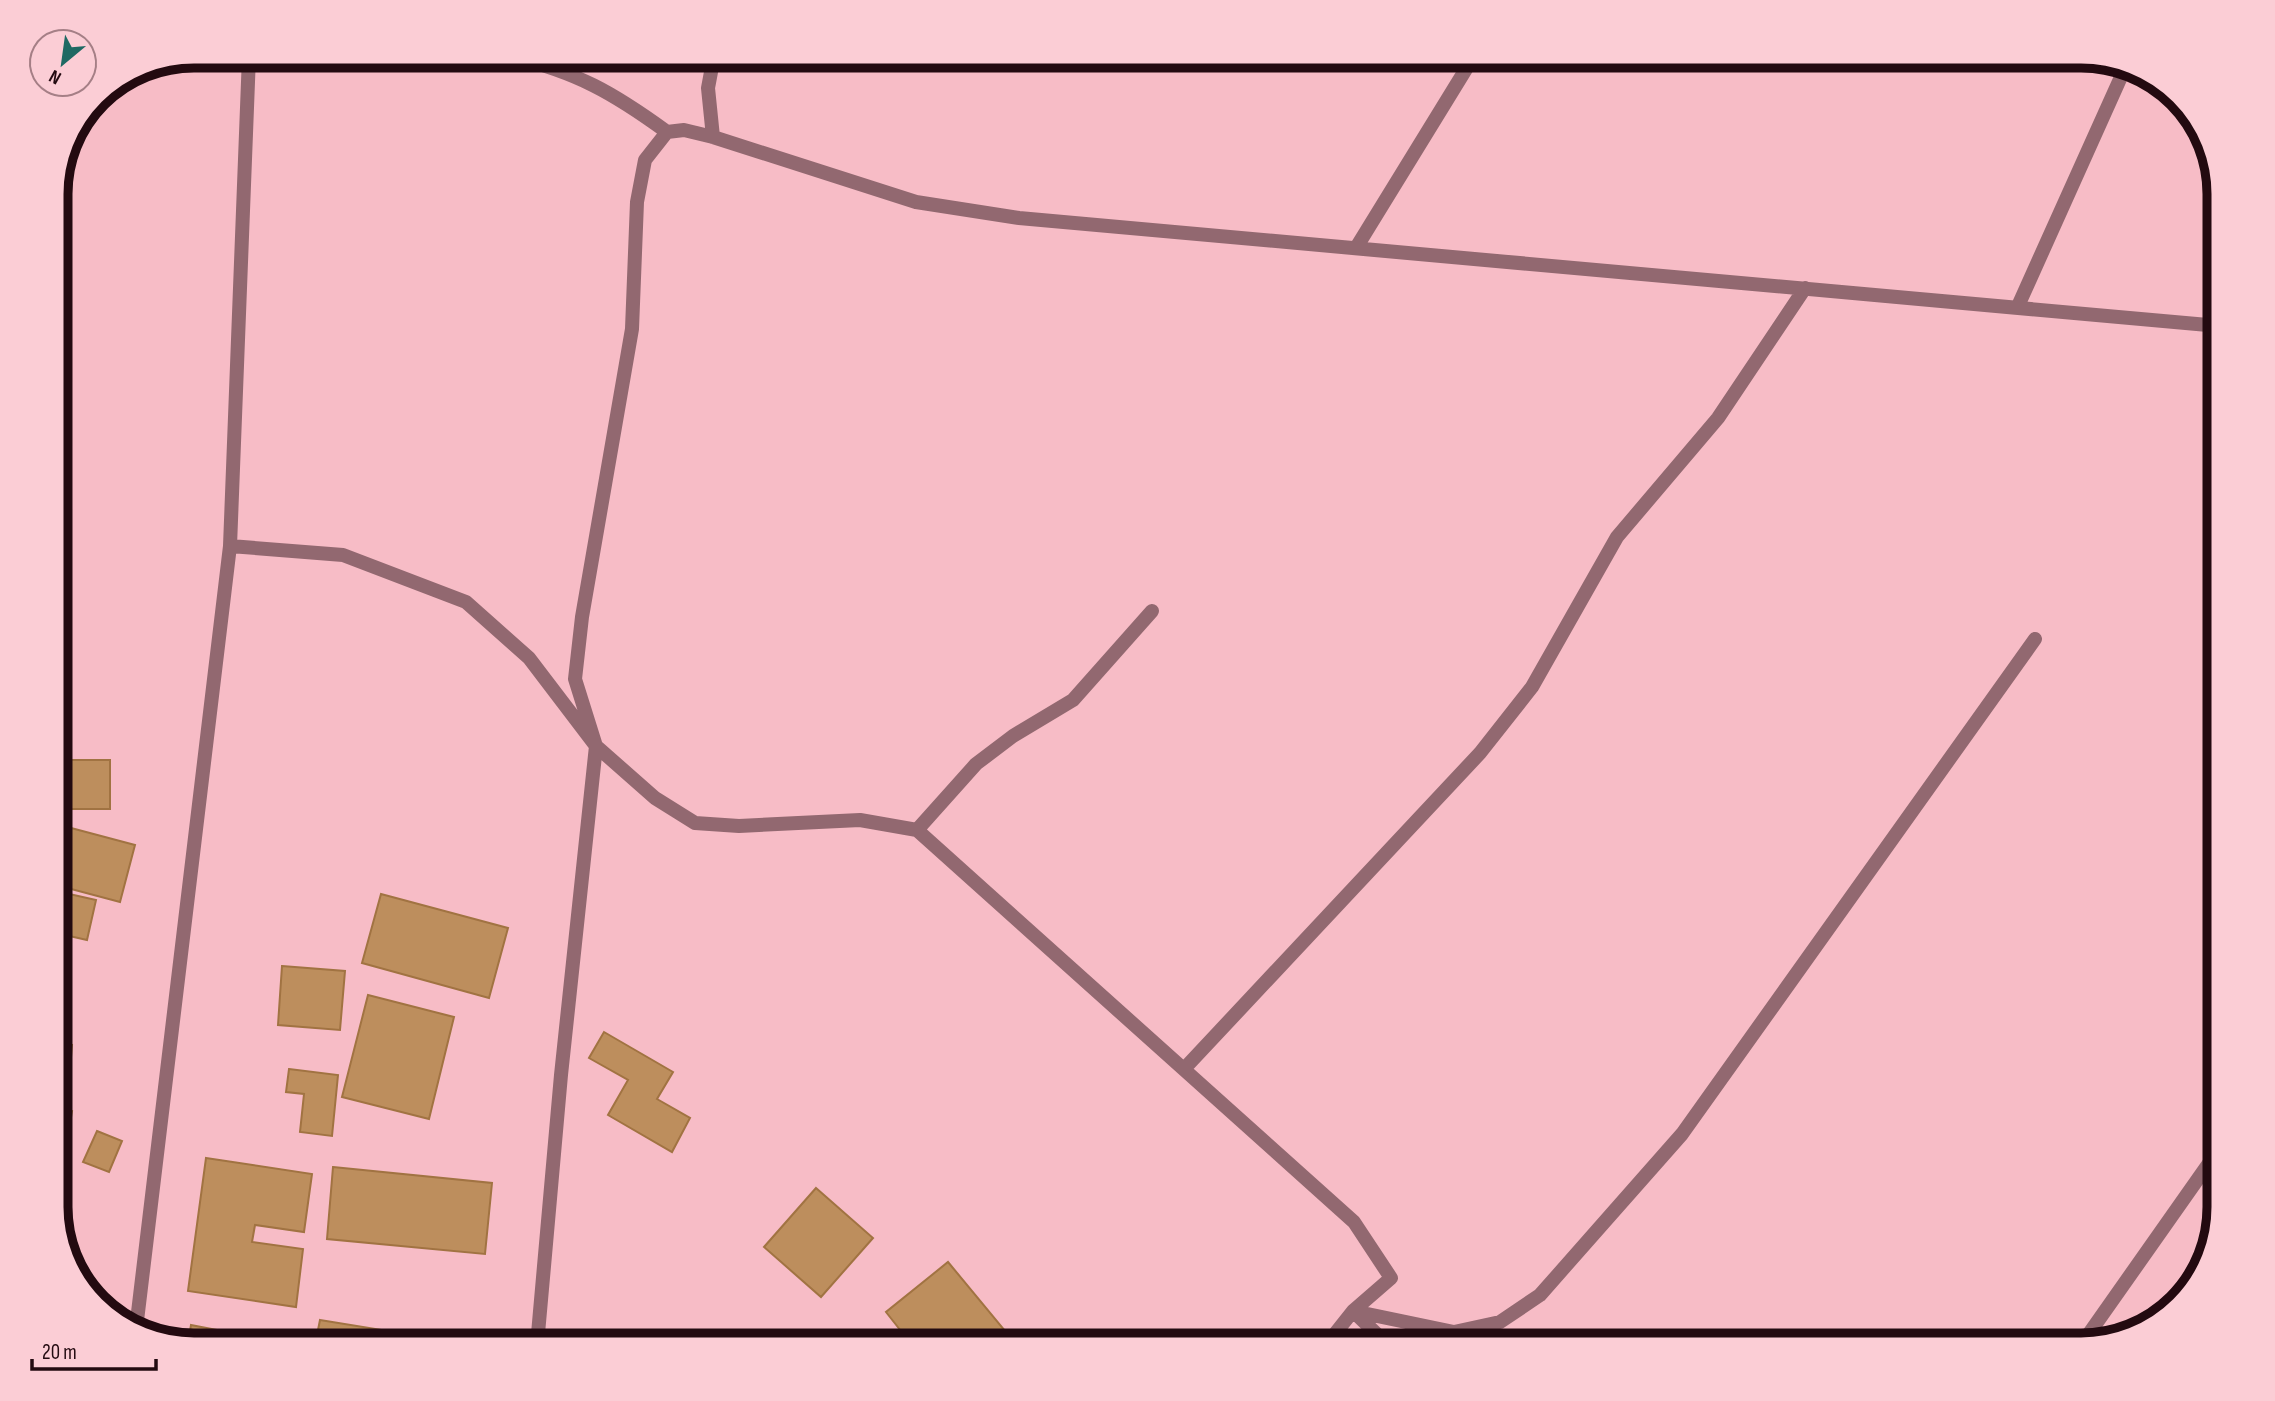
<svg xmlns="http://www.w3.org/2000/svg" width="2275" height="1401" viewBox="0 0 2275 1401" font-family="'Sofia Sans Condensed',sans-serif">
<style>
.building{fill:#bd8e5d;stroke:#a17342;stroke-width:2}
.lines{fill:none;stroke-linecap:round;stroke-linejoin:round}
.minor{stroke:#926870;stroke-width:14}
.rim{fill:none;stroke:#230a10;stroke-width:9}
</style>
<rect width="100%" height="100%" fill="#f7bcc6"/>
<path class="building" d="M56,760H110V809H56Z
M56,824L135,845L120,902L56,885Z
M56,891L96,900L87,940L56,933Z
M381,894L508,928L489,998L362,963Z
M282,966L345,971L340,1030L278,1025Z
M368,995L454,1017L429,1119L342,1097Z
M604,1032L673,1072L657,1099L690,1118L672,1152L608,1115L628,1080L589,1058Z
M56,1044L72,1045L69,1082L56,1081Z
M289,1069L338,1075L332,1136L300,1132L304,1094L286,1092Z
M56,1109L72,1111L64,1162L56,1161Z
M97,1131L122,1141L109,1172L83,1162Z
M206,1158L312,1174L304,1232L255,1225L252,1242L303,1249L296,1307L188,1291Z
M333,1167L492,1183L485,1254L327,1239Z
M816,1188L873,1238L821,1297L764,1247Z
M948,1262L1006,1332L990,1345H912L886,1312Z
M320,1320L388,1331L386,1345H315Z
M191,1325L294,1345H195L188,1343Z
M1016,1335L1025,1345H1005Z"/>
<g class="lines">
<path class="minor" d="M511,56C578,73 612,92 667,132
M713,137L708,88L714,56
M1356,248L1474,56
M2018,306L2125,68
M230,546L343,555L466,602L529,658L596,746L655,798L695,823L739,826L860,820L917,830L1354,1222L1391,1278L1353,1311L1326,1345
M917,830L976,764L1013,736L1073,700L1152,611
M1184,1069L1480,753L1532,687L1617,537L1718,418L1805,288
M1353,1311L1454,1332L1500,1322L1540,1295L1682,1134L2035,639
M1354,1312L1388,1345
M136,1329L230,546L249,56
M537,1345L561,1075L596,746L575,679L582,617L632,329L637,202L645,160L667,132L684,130L713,137L916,202L1019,218L2219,326
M2081,1345L2219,1149"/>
</g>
<path d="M0 0H2275V1401H0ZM194 68H2081A126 126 0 0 1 2207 194V1207A126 126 0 0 1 2081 1333H194A126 126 0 0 1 68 1207V194A126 126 0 0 1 194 68Z" fill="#fbcdd5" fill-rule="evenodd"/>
<path class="rim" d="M194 68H2081A126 126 0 0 1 2207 194V1207A126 126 0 0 1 2081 1333H194A126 126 0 0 1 68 1207V194A126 126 0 0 1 194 68Z"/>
<g transform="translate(63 63) rotate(209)"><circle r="33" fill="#fbcdd5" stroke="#a57f86" stroke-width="2"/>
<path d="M0-5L12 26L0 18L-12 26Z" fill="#1f6963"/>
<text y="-10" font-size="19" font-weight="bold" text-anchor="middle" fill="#230a10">N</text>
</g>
<path d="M32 1359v10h124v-10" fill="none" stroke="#230a10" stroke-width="3.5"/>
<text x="42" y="1359" font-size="21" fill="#230a10" stroke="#fbcdd5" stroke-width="5" paint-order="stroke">20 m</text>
</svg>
